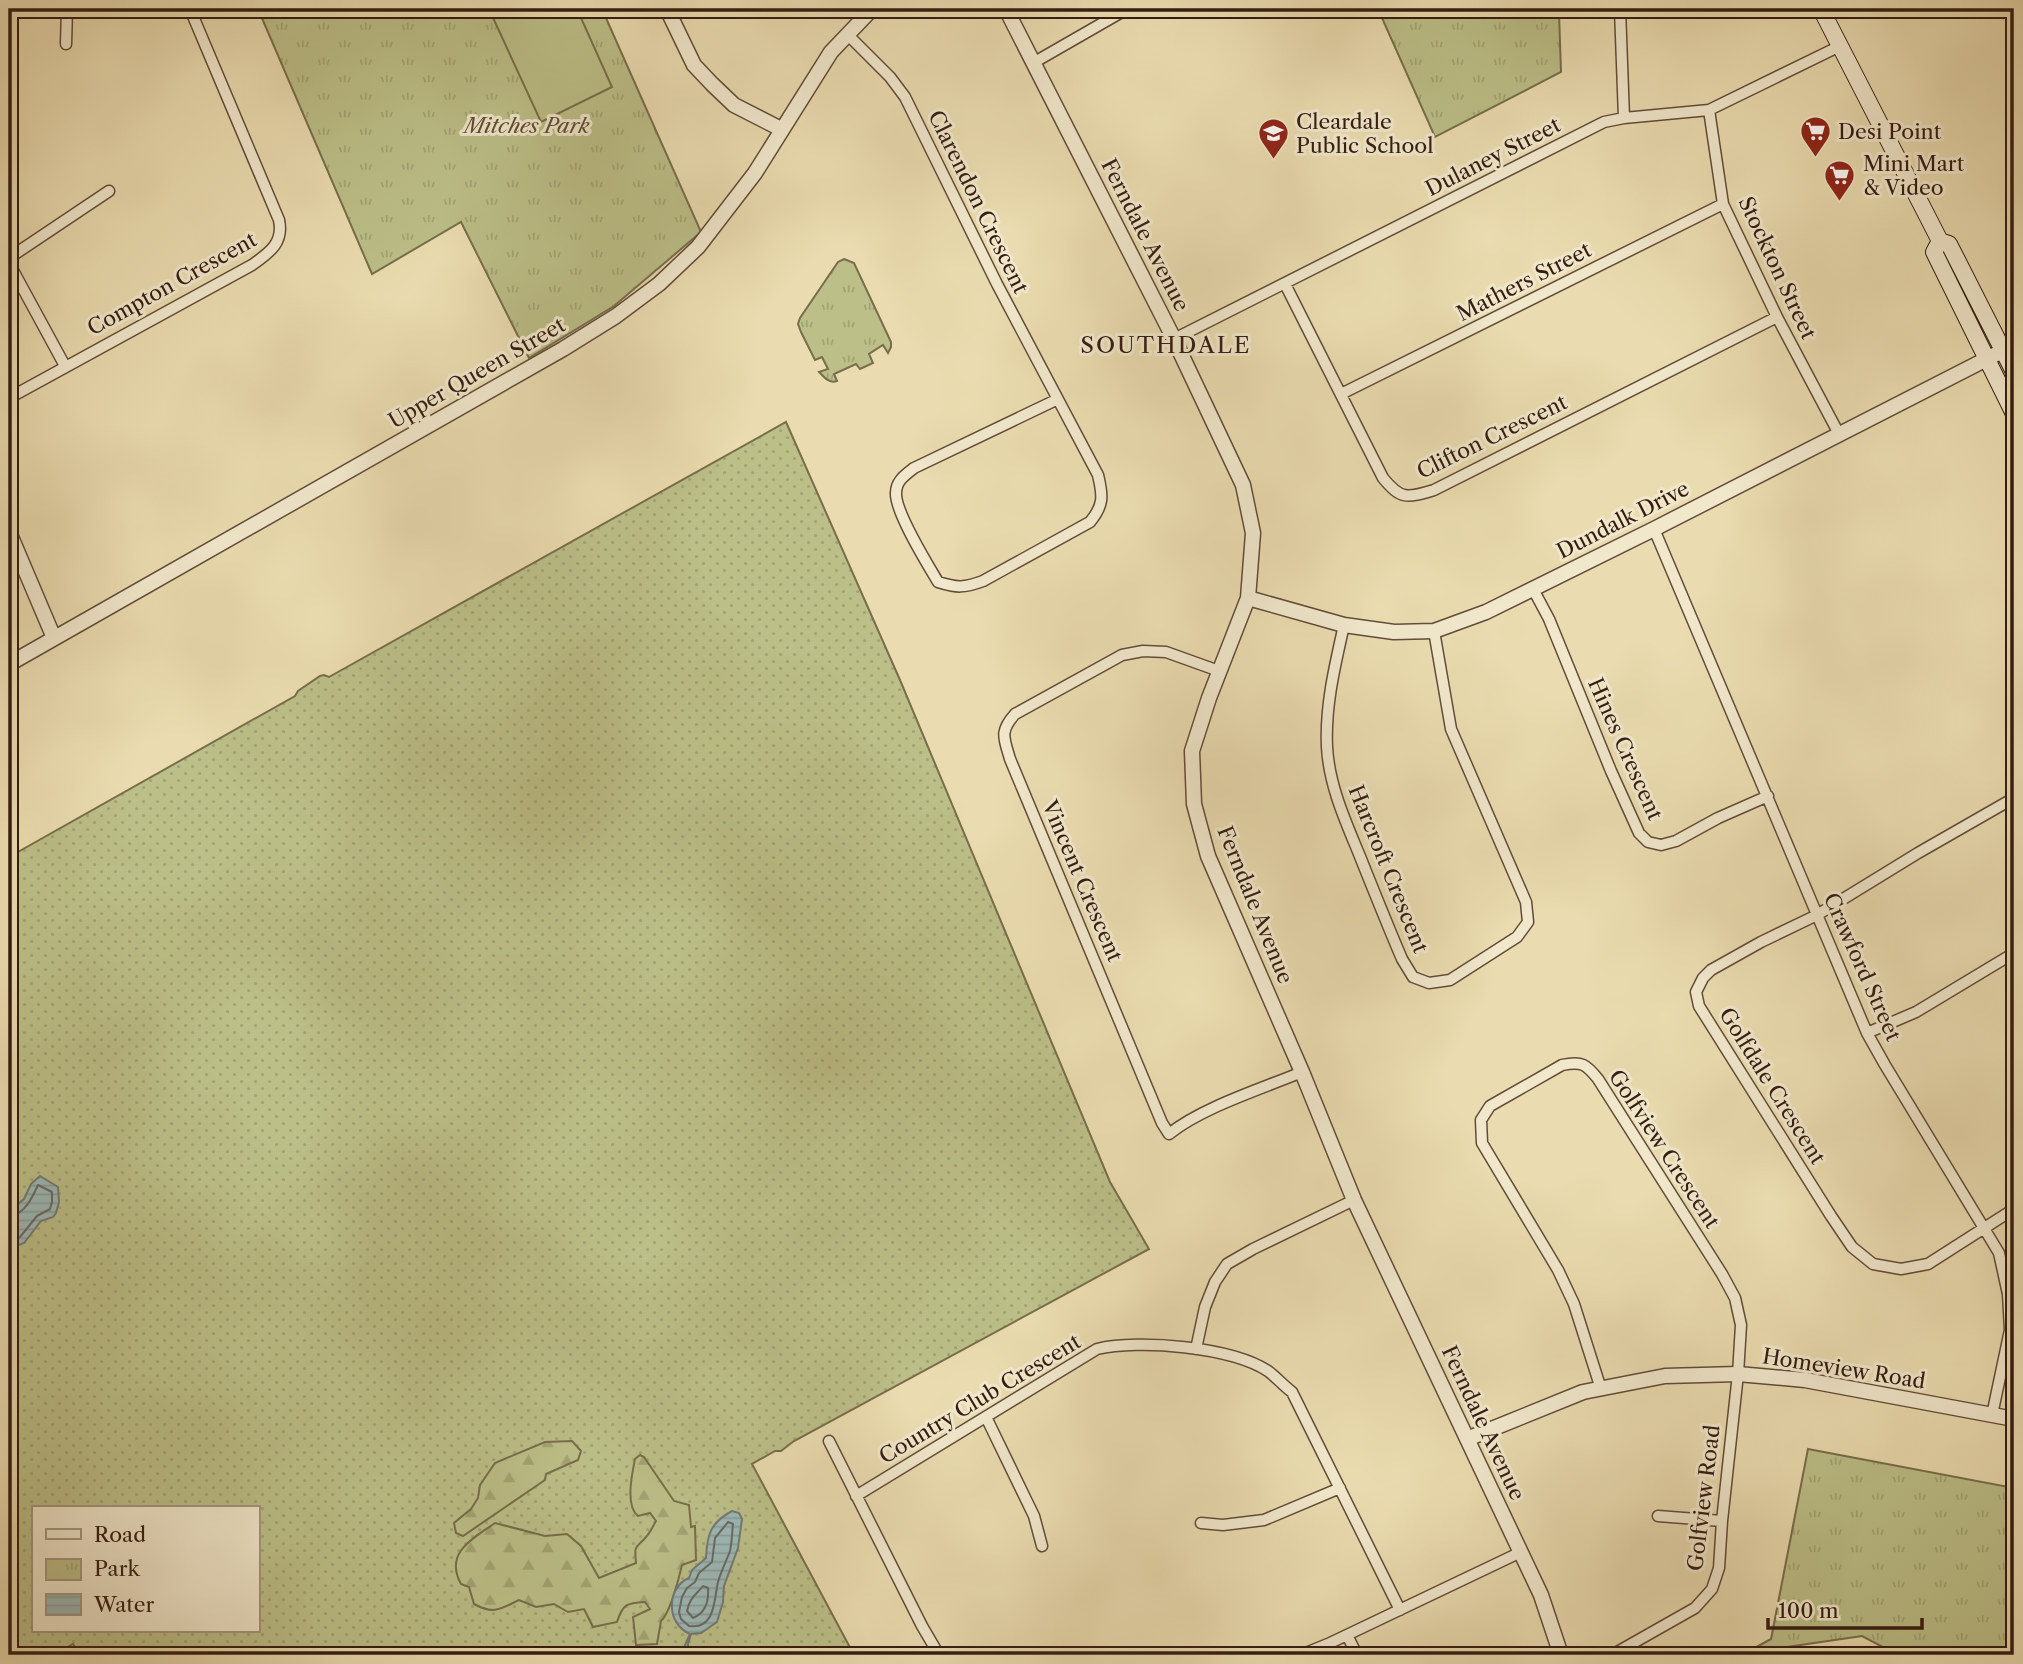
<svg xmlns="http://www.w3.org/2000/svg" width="2023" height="1664" viewBox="0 0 2023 1664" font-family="'Libre Caslon Text',serif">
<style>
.grass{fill:url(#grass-dots);stroke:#786e4c;stroke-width:2;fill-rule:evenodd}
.forest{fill:url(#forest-firs);stroke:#786e4c;stroke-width:2}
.park{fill:url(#park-tufts);stroke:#786e4c;stroke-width:2}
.pitch{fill:#bcbf88;stroke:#786e4c;stroke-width:2}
.water{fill:url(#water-rules);stroke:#737a75;stroke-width:2}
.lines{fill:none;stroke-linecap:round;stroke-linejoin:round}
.shore{stroke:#686a64;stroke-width:2}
.minor-casing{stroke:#624c39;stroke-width:13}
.tertiary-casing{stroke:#624c39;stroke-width:17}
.secondary-casing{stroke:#341c11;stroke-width:18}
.minor{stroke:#f1e8cc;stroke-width:10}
.tertiary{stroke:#f1e8cc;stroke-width:14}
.secondary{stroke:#f1e8cc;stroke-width:16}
.labels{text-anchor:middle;stroke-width:6;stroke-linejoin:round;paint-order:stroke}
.poi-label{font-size:21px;fill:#341c11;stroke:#f1e8cc;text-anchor:start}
.park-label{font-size:21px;font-style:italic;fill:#5d4d35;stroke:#f1e8cc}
.street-label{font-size:21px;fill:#341c11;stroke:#f1e8cc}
.neighbourhood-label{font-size:23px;letter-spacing:2px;fill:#341c11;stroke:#f1e8cc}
</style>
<defs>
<pattern id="grass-dots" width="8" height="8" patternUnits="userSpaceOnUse" patternTransform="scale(1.75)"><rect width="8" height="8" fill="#bcbf88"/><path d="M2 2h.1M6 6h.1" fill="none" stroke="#a2a474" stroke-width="1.8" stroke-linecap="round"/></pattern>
<pattern id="forest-firs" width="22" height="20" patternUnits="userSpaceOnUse" patternTransform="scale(1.75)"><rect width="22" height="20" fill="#bcbf88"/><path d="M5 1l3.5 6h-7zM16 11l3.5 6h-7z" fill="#a2a474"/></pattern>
<pattern id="park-tufts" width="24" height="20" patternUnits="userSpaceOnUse" patternTransform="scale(1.75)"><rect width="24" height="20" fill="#bcbf88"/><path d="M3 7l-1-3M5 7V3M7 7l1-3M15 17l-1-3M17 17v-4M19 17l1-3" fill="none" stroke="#a2a474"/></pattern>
<pattern id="water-rules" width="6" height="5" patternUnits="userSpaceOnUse" patternTransform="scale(1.75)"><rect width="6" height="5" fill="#9db9b7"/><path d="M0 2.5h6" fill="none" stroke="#889e9c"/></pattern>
</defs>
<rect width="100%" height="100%" fill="#eadcb0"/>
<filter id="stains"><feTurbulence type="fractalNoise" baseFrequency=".00286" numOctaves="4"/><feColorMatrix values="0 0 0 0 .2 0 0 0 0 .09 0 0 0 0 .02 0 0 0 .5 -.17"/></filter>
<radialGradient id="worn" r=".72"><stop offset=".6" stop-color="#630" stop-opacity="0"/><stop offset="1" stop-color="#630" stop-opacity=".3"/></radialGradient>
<path class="grass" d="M786,422L900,680L1110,1182L1149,1249L794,1441L781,1451H775L752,1464L854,1655H79L73,1644L54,1655H9V857L295,696L298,691L320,676L324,675L329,677ZM33,1508H257V1631H33Z"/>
<path class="forest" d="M572,1441L581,1451L578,1460L546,1474L545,1480L463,1536L456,1533L454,1523L471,1509L478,1498L480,1485L495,1463L545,1442Z
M640,1455L644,1457L674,1501L689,1505L691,1527L695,1526L696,1560L682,1565C679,1578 670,1613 661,1621L657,1644L636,1645L633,1617L650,1609L645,1602C626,1603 623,1604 617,1622L593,1627L584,1609L568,1612L554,1604L536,1607L519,1600C500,1609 494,1615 474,1604L469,1587L461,1584C444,1553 472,1539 495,1523L545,1536L567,1534L581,1546L599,1578L636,1563C634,1543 636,1549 646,1537C650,1533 653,1526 656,1521L650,1513L638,1516C625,1506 632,1474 635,1459Z"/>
<path class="park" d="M258,9H602L701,232L614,306L529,358L461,222L372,274Z
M1378,9H1557L1559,13L1561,72L1435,137Z
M844,259L854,263L891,342V347L888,353L883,345L869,354L873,363L860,369L856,364L834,374L837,381C829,384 824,377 819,372L828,369L822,357L815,360L801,332L798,324L800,318L838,262Z
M1808,1449L2014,1488V1655H1898L1862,1636L1787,1647L1772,1655H1742L1771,1639Z"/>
<path class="pitch" d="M489,9H577L612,87L541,122Z"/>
<path class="water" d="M40,1176L58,1187L59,1202L56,1213L53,1217L41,1221L24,1243L9,1249V1211L24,1199L31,1184Z
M732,1511L739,1513L742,1519L738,1548L724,1586L723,1602L717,1622L701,1633L691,1634L688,1644V1655H684L685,1645L690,1634C665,1623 667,1587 689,1578L692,1570L706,1558C707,1535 710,1523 732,1511Z"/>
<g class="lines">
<path class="shore" d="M9,1217C25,1214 32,1198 38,1185L52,1192V1202L50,1209L37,1216L20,1237L9,1242
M728,1522L733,1524C732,1533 732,1542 730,1551C726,1562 721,1571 718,1582C714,1598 716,1630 689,1626L681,1619L679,1612L682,1597L687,1588L695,1582L699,1573L712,1562L715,1538Z
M703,1586L708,1588C709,1601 705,1613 693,1618L687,1611C690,1597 695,1596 703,1586Z"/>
<defs>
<path id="minor" d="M1620,9L1624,118
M848,35L890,77L905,97L997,284L1098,475C1103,496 1104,505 1090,522L983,581C964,588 957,588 938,582C928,565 895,512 896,493C896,481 905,475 914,468L1056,400
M66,44L67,9
M1033,63L1127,9
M1709,110L1723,204L1777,317L1839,434
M9,258L109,191
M9,263L65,366
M1285,284L1383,478C1401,500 1407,498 1434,490L1777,317
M1174,339L1604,122L1624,118L1709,110L1840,46
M1341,394L1723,204
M9,398L252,265C269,253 284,243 279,220L190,9
M1654,529L1867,1033L1885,1065L1999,1253L2008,1294L2010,1330L1992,1415
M1533,589L1549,619L1611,771L1639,833L1648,842L1661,845L1676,841L1718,818L1768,796
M1344,625C1335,665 1325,706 1327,747C1329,785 1345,820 1359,854C1373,889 1387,924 1402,959L1413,977L1429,983L1450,980L1517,937L1528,922L1526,902L1451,729L1434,631
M1219,671L1166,652L1143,651L1122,655L1015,714C999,732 1004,738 1010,759L1162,1123L1169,1134C1203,1107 1261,1089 1302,1072
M2014,798L1918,853L1817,915L1761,942L1711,970L1703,978L1696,992L1699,1006L1831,1216L1852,1247L1873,1264L1901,1269L1928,1264L2014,1209
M1867,1033L1916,1012L2014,953
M1196,1349L1205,1307L1215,1282L1227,1264L1253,1249L1354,1200
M1601,1389L1574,1304L1558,1270L1482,1143L1481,1120L1490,1106L1562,1065C1582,1061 1586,1064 1598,1079L1722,1274L1735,1298L1741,1325L1738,1374L1722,1521L1719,1568L1712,1589L1695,1608L1612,1655
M986,1417L1034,1516L1042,1546
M829,1441L922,1626L939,1655
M856,1496L1097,1349C1139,1339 1231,1347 1268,1371C1276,1377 1284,1386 1292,1392L1400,1610
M1658,1516L1722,1521
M1201,1523L1223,1525L1264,1520L1340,1488
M1347,1635L1357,1655
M1301,1655L1328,1644L1521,1552"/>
<path id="tertiary" d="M667,9L694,65L712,84L734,105L781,129
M1006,9L1174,339L1243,485L1253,533L1248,598L1209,698L1192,751L1194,804L1208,856L1302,1072L1354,1200L1541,1595L1561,1655
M9,532L54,638
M1248,598L1344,625L1394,632L1434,631L1486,612L1654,529L2014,345
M9,664L563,349L616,316L659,284L698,247L755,173L831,52L872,9
M1467,1439L1583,1392L1665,1376L1738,1374L1805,1380L2014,1419"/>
<path id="secondary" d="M1821,9L1940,241L1949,244L2014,372
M1940,241L1934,252L2014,414"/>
</defs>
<use href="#minor" class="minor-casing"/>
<use href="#tertiary" class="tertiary-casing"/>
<use href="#secondary" class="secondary-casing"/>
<use href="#minor" class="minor"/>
<use href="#tertiary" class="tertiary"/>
<use href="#secondary" class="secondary"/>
</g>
<defs>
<symbol id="supermarket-pin" viewBox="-11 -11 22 30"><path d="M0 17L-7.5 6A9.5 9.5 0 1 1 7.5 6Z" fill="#8f2418" stroke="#f1e8cc"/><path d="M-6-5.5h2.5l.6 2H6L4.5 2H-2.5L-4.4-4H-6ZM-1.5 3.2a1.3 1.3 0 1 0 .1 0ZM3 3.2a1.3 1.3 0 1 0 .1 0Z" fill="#fff"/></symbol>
<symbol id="school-pin" viewBox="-11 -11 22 30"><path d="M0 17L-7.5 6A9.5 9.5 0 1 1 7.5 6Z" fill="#8f2418" stroke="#f1e8cc"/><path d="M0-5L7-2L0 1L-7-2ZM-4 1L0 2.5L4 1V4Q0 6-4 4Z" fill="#fff"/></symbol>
</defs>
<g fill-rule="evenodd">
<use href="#supermarket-pin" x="1798" y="114" width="35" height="47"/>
<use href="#school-pin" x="1256" y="116" width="35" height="47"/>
<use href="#supermarket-pin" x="1822" y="158" width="35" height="47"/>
</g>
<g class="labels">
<g class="poi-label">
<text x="1296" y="129">Cleardale<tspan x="1296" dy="24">Public School</tspan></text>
<text x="1838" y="139">Desi Point</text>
<text x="1863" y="171">Mini Mart<tspan x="1863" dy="24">&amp; Video</tspan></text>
</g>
<g class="park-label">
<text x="527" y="133">Mitches Park</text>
</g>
<g class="street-label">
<text transform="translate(1493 157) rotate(-27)" y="7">Dulaney Street</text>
<text transform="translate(978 202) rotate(64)" y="7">Clarendon Crescent</text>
<text transform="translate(1145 235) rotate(63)" y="7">Ferndale Avenue</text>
<text transform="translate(1777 268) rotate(65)" y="7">Stockton Street</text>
<text transform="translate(1524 282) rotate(-27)" y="7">Mathers Street</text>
<text transform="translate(172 284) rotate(-29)" y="7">Compton Crescent</text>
<text transform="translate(477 373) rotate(-30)" y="7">Upper Queen Street</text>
<text transform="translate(1492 437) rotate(-26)" y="7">Clifton Crescent</text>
<text transform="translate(1623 520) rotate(-27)" y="7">Dundalk Drive</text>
<text transform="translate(1625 749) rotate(66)" y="7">Hines Crescent</text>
<text transform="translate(1388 869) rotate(68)" y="7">Harcroft Crescent</text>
<text transform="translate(1082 881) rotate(67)" y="7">Vincent Crescent</text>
<text transform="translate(1255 905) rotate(68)" y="7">Ferndale Avenue</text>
<text transform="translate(1862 967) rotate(66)" y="7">Crawford Street</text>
<text transform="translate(1772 1086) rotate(58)" y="7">Golfdale Crescent</text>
<text transform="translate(1664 1149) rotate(57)" y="7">Golfview Crescent</text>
<text transform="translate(1844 1369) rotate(9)" y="7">Homeview Road</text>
<text transform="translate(980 1399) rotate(-31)" y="7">Country Club Crescent</text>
<text transform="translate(1483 1423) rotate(65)" y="7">Ferndale Avenue</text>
<text transform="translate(1704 1498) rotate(-83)" y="7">Golfview Road</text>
</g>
<g class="neighbourhood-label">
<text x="1166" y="353">SOUTHDALE</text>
</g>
</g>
<rect width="2023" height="1664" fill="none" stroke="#eadcb0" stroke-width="35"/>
<rect x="10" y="10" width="2002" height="1643" fill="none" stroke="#341c11" stroke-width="3.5"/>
<rect x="18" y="18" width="1988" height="1629" fill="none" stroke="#341c11" stroke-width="2"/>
<rect x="32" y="1506" width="228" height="126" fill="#f1e8cc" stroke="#a59681" stroke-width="2"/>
<rect x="46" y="1529" width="35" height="10" fill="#f1e8cc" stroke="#a59681" stroke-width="2"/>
<text x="94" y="1542" font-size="21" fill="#341c11">Road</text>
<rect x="46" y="1559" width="35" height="21" fill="url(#park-tufts)" stroke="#a59681" stroke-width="2"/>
<text x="94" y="1576" font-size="21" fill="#341c11">Park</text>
<rect x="46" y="1594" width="35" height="21" fill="url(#water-rules)" stroke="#a59681" stroke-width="2"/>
<text x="94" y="1612" font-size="21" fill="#341c11">Water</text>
<path d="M1768 1618v10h154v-10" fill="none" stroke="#341c11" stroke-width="3.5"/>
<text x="1778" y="1618" font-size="21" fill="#341c11" stroke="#f1e8cc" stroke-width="5" paint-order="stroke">100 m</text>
<rect width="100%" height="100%" filter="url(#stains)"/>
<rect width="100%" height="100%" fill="url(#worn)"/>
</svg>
